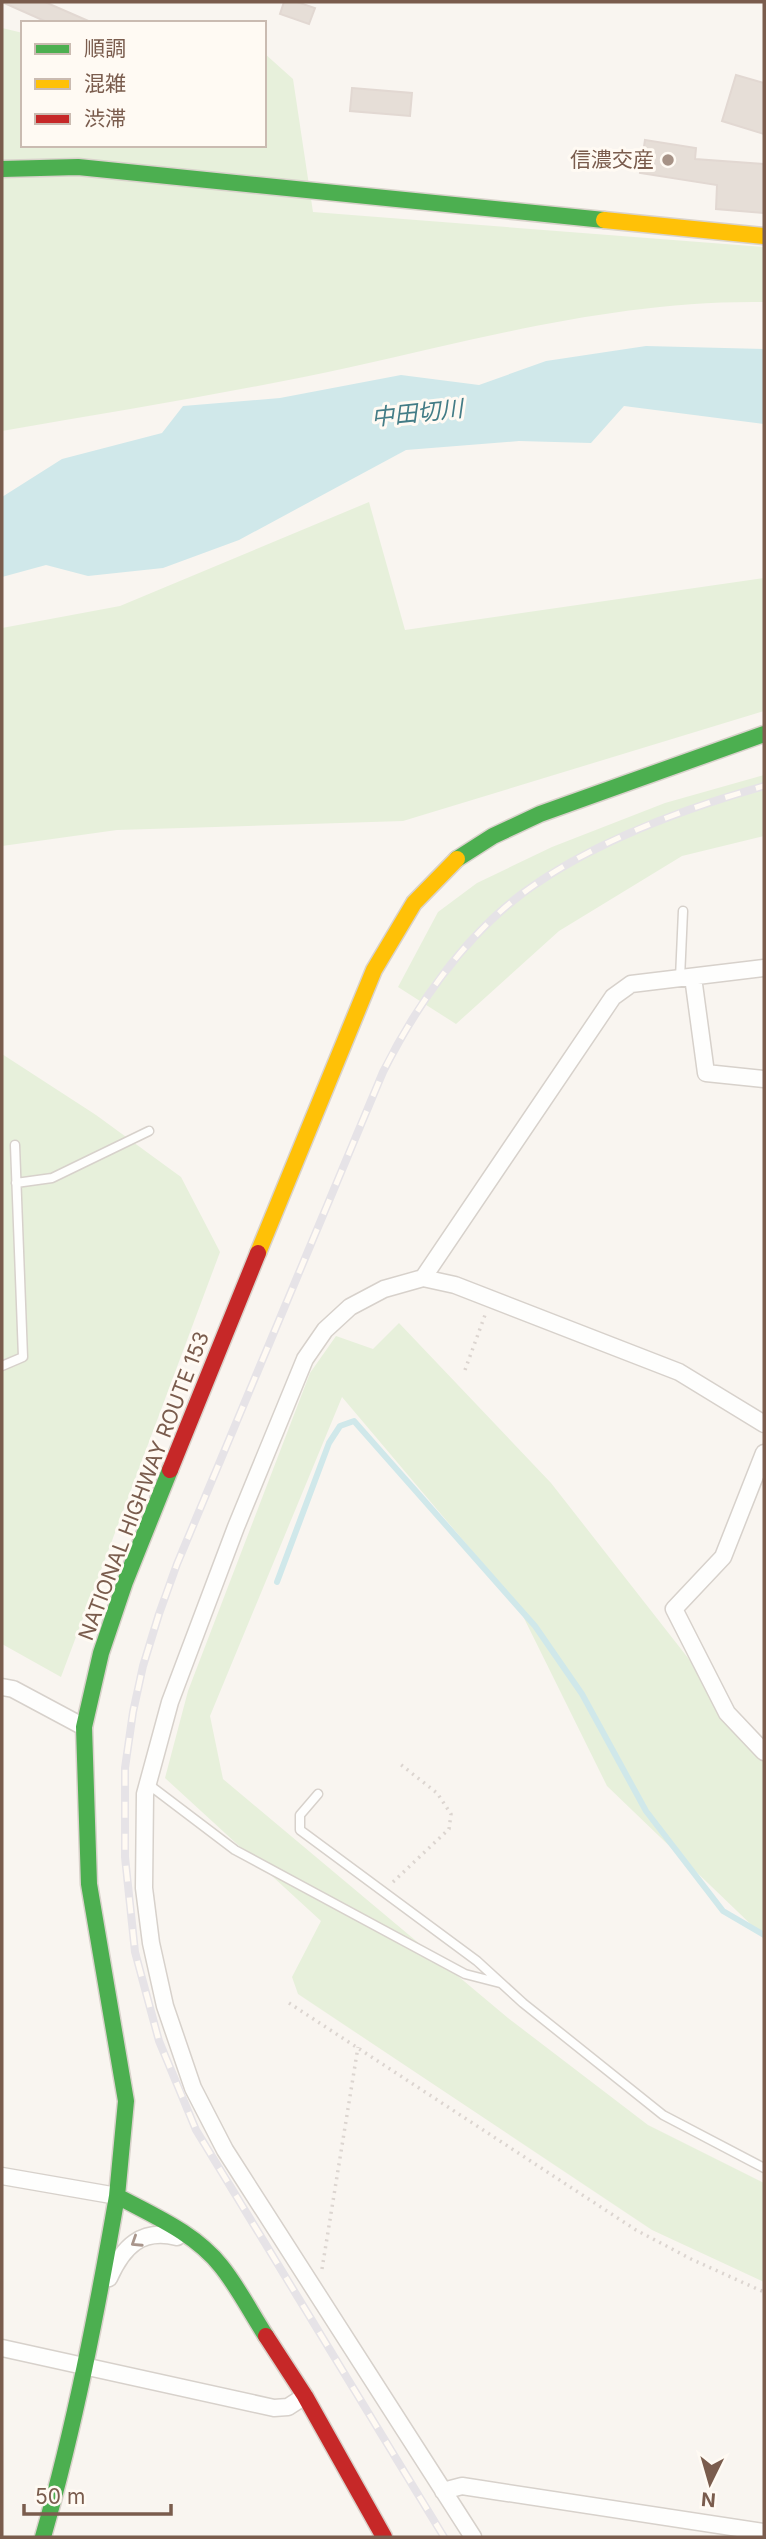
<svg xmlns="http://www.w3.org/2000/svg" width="766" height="2539" viewBox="0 0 766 2539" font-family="Inter,'Noto Sans JP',sans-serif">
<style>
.green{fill:#e7f0db}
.water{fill:#d0e8ea}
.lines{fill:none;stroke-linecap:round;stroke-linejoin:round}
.stream{stroke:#d0e8ea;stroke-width:6}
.building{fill:#e6ded7;stroke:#e2d8d2;stroke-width:2}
.lane-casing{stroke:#d7d1cb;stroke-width:11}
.street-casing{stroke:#d7d1cb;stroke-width:19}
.fast-casing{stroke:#d9d2cb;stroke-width:19}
.slow-casing{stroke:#d9d2cb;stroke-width:19}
.jam-casing{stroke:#d9d2cb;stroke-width:19}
.path{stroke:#dcd5d0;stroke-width:3.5;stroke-dasharray:2 5;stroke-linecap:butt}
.lane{stroke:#fefefd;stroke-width:8}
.street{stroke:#fefefd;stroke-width:16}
.fast{stroke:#4caf50;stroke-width:16}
.slow{stroke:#ffc107;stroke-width:16}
.jam{stroke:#c62828;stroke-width:16}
.rail-casing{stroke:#e6e3e7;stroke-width:8}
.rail{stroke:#fffaf3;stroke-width:5;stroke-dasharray:16;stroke-linecap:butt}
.oneway{stroke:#a8958b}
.poi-dot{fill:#a69286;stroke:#fffaf3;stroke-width:2.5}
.labels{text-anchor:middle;stroke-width:6;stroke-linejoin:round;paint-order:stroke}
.poi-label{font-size:21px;fill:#7a5c4d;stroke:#fffaf3;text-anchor:end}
.street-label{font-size:21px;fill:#7a5c4d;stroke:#fffaf3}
.water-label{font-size:23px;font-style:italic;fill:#437c86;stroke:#fffaf3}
</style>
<rect width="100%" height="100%" fill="#f9f5f0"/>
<path class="green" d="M2,28L23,33V145H264V53L293,79L313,212L764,247V302C622,300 489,336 351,367C236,392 118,411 2,431Z
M369,502L405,630L764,578V711L403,821L117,830L2,846V628L120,606Z
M764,775V836L682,856L559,931L456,1024L398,987L438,912L477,883L552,847L665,803Z
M2,1054L96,1115L181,1177L220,1252L61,1677L2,1644Z
M399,1323L551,1483L764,1755V1937L607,1786L517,1604L342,1397L210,1716L223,1779L508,2018L648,2125L764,2183V2282L652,2230L298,1994L292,1977L321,1921L165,1778L188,1691L310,1373L336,1336L373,1349Z"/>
<path class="water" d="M646,346L764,349V424L624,406L591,443L519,441L406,450L239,540L163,568L88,576L46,565L2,577V497L62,459L162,433L183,406L280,398L401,375L479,385L546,361Z"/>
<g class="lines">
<path class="stream" d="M277,1582L329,1443L340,1426L354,1421L535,1626L582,1694L646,1811L723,1911L764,1935"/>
</g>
<path class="building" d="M2,2H45L93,23H49Z
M284,2H297L315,8L309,24L280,14Z
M736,75L764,83V134L722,121Z
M352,88L412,93L410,116L350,111Z
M645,140L696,148L695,159L764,164V213L716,209L717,185L640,173Z"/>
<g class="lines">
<defs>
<path id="lane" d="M680,978L683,911
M16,1183L52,1178L149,1131
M2,1366L23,1357L15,1145
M148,1784L235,1850L465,1974L500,1983
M318,1794L300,1815V1830L477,1961L523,2003L663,2115L764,2168"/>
<path id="street" d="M693,977L706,1073L764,1079
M423,1278L613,997L631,984L764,968
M764,1453L723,1557L674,1609L727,1713L764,1752
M2,1687L13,1689L84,1727
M2,2176L117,2196
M109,2278C123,2247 141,2228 177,2237
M2,2348L274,2408L288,2407L305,2396
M443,2491L462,2486L764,2532
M473,2537L225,2150L193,2088L165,2006L151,1943L144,1888L145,1794L170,1702L236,1527L305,1359L325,1330L350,1307L384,1289L423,1278L455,1285L679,1372L764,1424"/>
<path id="fast" d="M2,169L78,167L604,220
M457,859L493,836L540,814L764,734
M170,1470L125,1582L101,1653L84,1727L89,1884L126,2101L117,2196C154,2216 195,2233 221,2266C238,2287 251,2313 266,2336
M43,2537C75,2425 97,2311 117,2196"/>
<path id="slow" d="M604,220L764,236
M258,1253L374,970L414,903L457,859"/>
<path id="jam" d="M170,1470L258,1253
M266,2336L305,2396L384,2537"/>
</defs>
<use href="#lane" class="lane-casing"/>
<use href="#street" class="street-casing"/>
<use href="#fast" class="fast-casing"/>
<use href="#slow" class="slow-casing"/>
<use href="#jam" class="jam-casing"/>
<path class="path" d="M465,1370L485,1315
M393,1882L449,1829L451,1814L437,1793L400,1764
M289,2003L636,2230L691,2259L764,2292
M322,2269L358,2047"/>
<use href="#lane" class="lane"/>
<use href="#street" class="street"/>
<use href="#fast" class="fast"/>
<use href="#slow" class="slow"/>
<use href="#jam" class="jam"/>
<defs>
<path id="rail" d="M444,2537L196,2130L159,2041L135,1952L125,1857V1768L133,1712L143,1666L159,1614L177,1564L383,1072C416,1006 463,938 523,893C592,842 682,809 764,786"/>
</defs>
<use href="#rail" class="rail-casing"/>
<use href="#rail" class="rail"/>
</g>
<defs><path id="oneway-chevron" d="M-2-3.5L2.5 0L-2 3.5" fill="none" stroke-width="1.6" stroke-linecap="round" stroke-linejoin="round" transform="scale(1.75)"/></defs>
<use class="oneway" href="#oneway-chevron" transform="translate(136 2242) rotate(147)"/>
<circle class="poi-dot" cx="668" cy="160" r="7"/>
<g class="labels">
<g class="poi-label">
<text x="654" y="167">信濃交産</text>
</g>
<g class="street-label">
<text transform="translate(144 1486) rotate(-69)" y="7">NATIONAL HIGHWAY ROUTE 153</text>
</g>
<g class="water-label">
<text transform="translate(417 413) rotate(-6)" y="8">中田切川</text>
</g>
</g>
<rect width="766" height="2539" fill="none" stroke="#7a5c4d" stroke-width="7"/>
<rect x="21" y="21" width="245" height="126" fill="#fffaf3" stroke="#cabbb1" stroke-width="2"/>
<rect x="35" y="44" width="35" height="10" fill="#4caf50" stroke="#cabbb1" stroke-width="2"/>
<text x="84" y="56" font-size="21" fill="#7a5c4d">順調</text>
<rect x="35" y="79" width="35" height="10" fill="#ffc107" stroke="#cabbb1" stroke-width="2"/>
<text x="84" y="91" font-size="21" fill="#7a5c4d">混雑</text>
<rect x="35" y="114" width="35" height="10" fill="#c62828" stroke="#cabbb1" stroke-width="2"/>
<text x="84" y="126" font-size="21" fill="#7a5c4d">渋滞</text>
<g transform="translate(710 2483) rotate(185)" stroke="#fffaf3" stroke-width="5" paint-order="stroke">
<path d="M0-5L12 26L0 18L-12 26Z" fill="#7a5c4d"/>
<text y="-10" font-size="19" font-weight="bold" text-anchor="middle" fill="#7a5c4d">N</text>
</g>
<path d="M24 2504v10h147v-10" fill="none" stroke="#7a5c4d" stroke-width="3.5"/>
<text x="35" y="2504" font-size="21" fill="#7a5c4d" stroke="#fffaf3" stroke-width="5" paint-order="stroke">50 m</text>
</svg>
